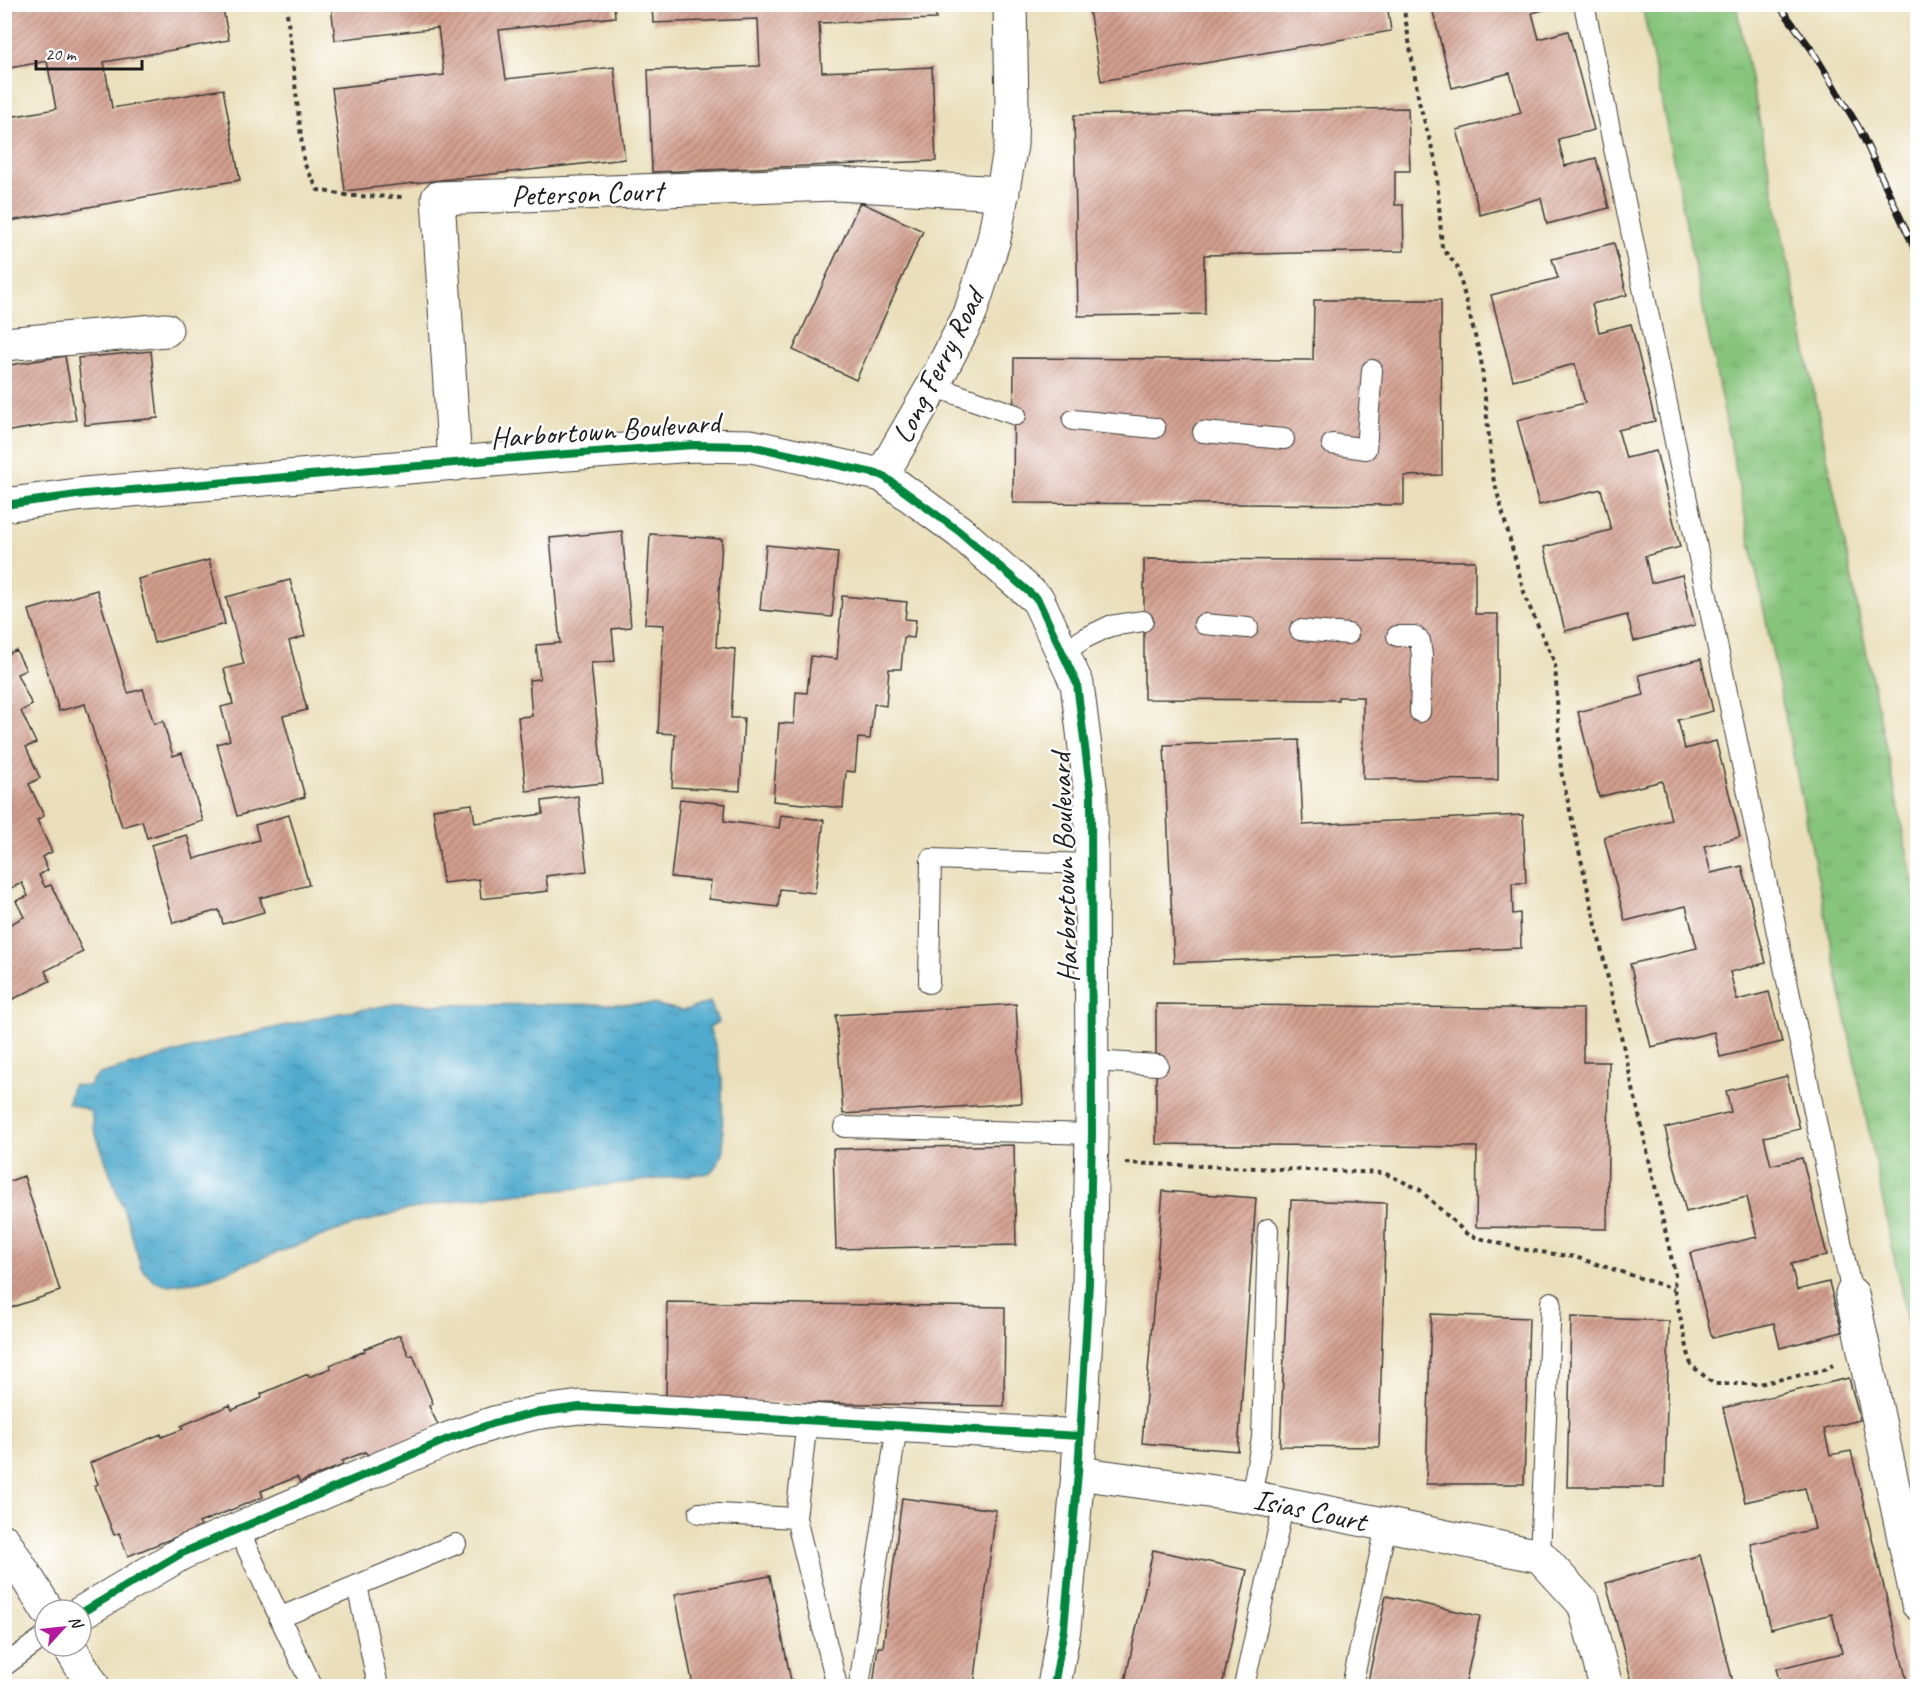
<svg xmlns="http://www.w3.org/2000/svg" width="1922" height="1691" viewBox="0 0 1922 1691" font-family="Caveat,sans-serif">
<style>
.grass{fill:url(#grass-tufts);stroke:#52704c;stroke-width:1.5}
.water{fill:url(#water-ripples);stroke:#366374;stroke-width:1.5}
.building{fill:url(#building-hatch)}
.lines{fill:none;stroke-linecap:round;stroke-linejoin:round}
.lane-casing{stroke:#3b3934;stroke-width:22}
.street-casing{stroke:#3b3934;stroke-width:35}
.path{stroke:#3b3934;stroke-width:4;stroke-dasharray:4.5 4.5;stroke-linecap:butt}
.lane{stroke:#fff;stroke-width:20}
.street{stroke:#fff;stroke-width:33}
.rail-casing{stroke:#1c1c1c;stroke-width:7}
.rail{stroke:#fff;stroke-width:4.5;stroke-dasharray:14;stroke-linecap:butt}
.cycleway-casing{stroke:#fff;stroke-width:11}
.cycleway{stroke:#00873e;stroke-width:8}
.labels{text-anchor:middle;stroke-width:5;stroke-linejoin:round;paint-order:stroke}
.street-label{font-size:30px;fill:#1c1c1c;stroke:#fff}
</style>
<defs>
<pattern id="grass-tufts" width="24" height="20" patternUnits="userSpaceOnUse" patternTransform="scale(1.5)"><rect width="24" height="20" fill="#87c47b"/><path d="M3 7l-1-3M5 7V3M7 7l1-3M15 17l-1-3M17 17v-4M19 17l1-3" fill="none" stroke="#74a86a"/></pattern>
<pattern id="water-ripples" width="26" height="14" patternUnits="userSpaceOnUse" patternTransform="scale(1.5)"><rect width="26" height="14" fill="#4faacd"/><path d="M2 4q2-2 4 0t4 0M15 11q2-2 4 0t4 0" fill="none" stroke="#418aa6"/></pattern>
<pattern id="building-hatch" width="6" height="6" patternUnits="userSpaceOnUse" patternTransform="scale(1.5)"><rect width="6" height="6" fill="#d29e8e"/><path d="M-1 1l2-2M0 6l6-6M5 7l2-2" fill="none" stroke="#aa8073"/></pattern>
</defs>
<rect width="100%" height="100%" fill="#fff"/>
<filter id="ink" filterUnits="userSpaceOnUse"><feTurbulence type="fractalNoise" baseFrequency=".0167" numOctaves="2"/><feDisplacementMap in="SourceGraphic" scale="12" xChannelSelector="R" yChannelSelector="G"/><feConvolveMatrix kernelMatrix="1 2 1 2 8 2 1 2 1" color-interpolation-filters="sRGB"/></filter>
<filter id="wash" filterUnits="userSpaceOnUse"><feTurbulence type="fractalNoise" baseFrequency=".008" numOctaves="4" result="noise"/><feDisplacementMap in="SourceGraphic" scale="24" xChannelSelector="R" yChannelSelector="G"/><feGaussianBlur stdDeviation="1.35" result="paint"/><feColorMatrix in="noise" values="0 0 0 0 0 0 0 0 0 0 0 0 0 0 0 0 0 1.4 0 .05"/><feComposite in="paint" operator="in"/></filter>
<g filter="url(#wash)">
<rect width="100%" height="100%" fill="#eadfba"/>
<path class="grass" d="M1642,5H1736L1917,902V1370Z"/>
<path class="water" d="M710,1002L718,1022L709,1027L716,1048L722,1079L723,1151L717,1166L709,1173L570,1189L471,1198L401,1211L333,1232L200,1281L168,1285L154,1281L141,1268L129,1225L94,1129L91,1111L68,1103L72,1085L89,1086L92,1080L100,1074L209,1043L335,1014L401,1003L435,1005L653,1004L683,1011Z"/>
<g id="blocks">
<path class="building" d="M4,4H222L229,40L104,62L112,108L223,89L240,180L4,222V118L56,109L47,61L4,69Z
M331,4H614L615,17L499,30L506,79L614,67L625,159L345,191L332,88L444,75L438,28L335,40Z
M652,4H935L936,19L819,23L822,72L932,67L936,161L652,172L648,70L760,66L758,19L653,23Z
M1088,4H1387L1391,31L1101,81Z
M1431,4H1564L1532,13L1539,39L1568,31L1594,130L1558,139L1565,166L1596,158L1609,208L1547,224L1541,198L1480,215L1457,130L1521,113L1510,73L1452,88Z
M1408,108L1410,171H1395V205H1403L1404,251L1204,255L1205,314L1078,316L1074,115Z
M860,202L923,231L856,380L793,350Z
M1614,243L1627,295L1592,304L1599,332L1631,324L1655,421L1618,430L1626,458L1656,451L1680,547L1645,556L1651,583L1682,575L1695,625L1634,641L1627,615L1565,631L1544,547L1611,530L1601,489L1539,505L1517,420L1585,403L1575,364L1513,380L1491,295L1558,278L1552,259Z
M1314,300H1441L1442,475L1404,476V505L1013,503L1014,358L1313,360Z
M151,351L158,418L85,425L78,358Z
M65,356L76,420L4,432V366Z
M622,531L631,627L612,629L615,661L591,663L603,783L526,791L518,717L532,716L529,680L540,679L536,645L560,643L550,538Z
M650,534L722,539L716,647L735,649L731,718H744L740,791L672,787L675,734L658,733L664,625L645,624Z
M766,545L838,552L832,617L760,610Z
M1144,559L1475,561V614H1498V780L1363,779V697H1338V700L1144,699Z
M209,560L225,624L154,643L138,579Z
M290,580L305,636L289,641L307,710L283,716L305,797L237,816L217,744L230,740L221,707L233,704L224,669L244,664L226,597Z
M97,590L128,693L143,689L154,724L163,721L173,756L182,753L203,821L147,838L142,821L122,827L85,704L59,711L29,610Z
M842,596L907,602L905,619L916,620L914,638L904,637L901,669H889L886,706L874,704L870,739L858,738L855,772L846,771L843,808L773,801L779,723L794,724L796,692L807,693L811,656L837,659Z
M4,647L8,654L16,650L26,670L17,674L32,705L21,711L36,743L26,747L40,778L29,784L44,816L37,820L52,852L42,857L48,870L39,875L45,887L51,885L83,952L45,971L50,981L5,1003V927L24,917L16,901L28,896L22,883L4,891Z
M1701,659L1713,711L1678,720L1685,749L1716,741L1740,837L1704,846L1711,873L1742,866L1766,963L1730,972L1737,1000L1769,992L1782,1042L1720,1057L1714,1032L1651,1047L1630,964L1697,948L1686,906L1625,921L1604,837L1671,820L1662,781L1599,797L1578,712L1644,695L1639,675Z
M1299,740L1303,825L1523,815L1526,883H1512L1513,914L1520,913L1521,948L1174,963L1164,745Z
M578,796L587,871L546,876L548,891L481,899L479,879L443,883L433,809L472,804L475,823L543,814L542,801Z
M680,799L726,804L724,821L779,828L781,815L824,820L815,893L780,889L778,907L709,899L711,881L671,877Z
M289,815L309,885L260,898L264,912L223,924L219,910L173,923L151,845L187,835L194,859L259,840L255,825Z
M1016,1004L1022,1103L843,1114L836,1015Z
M1156,1004L1583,1009V1062H1609L1607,1229L1476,1227L1477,1147L1156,1144Z
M1787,1076L1800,1129L1764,1137L1771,1165L1802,1158L1827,1255L1791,1264L1797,1290L1829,1282L1842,1332L1780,1348L1774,1323L1712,1338L1690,1253L1757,1237L1747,1197L1686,1212L1665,1128L1731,1112L1726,1091Z
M1014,1145L1016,1245L836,1249L833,1149Z
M24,1176L60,1291L4,1310V1183Z
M1163,1191L1256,1198L1238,1451L1142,1443Z
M1291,1200L1386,1203L1379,1447L1280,1446Z
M667,1302L1005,1307L1004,1406L666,1401Z
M1431,1314L1529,1318L1524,1484H1426Z
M1571,1317L1669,1321L1665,1487H1567Z
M400,1335L409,1356L413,1355L433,1404L429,1406L439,1427L369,1456L365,1452L342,1461L343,1465L300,1482L297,1477L261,1491L263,1497L199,1523L201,1527L128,1556L119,1533L114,1535L95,1486L98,1484L90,1463L161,1434L162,1437L183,1429L181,1426L230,1405L232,1410L262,1398L261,1394L308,1374L309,1377L331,1368L330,1365L365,1351L364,1349Z
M1849,1378L1860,1420L1824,1429L1830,1455L1851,1451L1908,1686H1781L1776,1669L1842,1653L1832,1614L1771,1629L1751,1544L1815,1529L1805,1488L1745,1502L1723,1408Z
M902,1498L996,1510L974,1686H873L878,1647H883Z
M1153,1550L1247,1570L1222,1686H1124Z
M1700,1555L1734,1686H1633L1606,1583Z
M770,1576L792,1686H693L675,1594Z
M1386,1596L1480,1616L1465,1686H1367Z"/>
</g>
</g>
<g filter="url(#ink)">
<use href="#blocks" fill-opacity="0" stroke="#3b3934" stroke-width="1.5"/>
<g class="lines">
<defs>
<path id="lane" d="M1584,4L1852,1294
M933,386L1016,415
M1073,420L1155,428
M1203,432L1284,439
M1332,444L1366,449L1372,370
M1204,624L1248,628
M1300,630L1348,634
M1397,636H1414L1420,641L1422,656L1420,712
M1063,653L1085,638L1110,626L1143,621
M929,983L931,859L1091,864
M1092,1061L1158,1065
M844,1127L1092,1134
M807,1420L796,1518L837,1686
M1251,1497L1262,1438L1268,1229
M699,1513L796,1518
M238,1529L312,1686
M1540,1556L1551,1302
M357,1585L378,1686
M279,1618L456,1544
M4,1666L45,1636
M859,1686L897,1425
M1244,1686L1284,1503
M1352,1686L1386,1526"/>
<path id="street" d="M4,344L166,330
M455,464L438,198L836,184L1003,193
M882,475L933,386L970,314L994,239L1011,145L1012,104L1010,4
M4,505L84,494L539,456L694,445L751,446L882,475L960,532L1038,600L1077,684L1091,795L1092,1134L1089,1283L1078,1473L1064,1629L1054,1686
M1852,1294L1918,1604
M1078,1473L1251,1497L1540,1556L1584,1604L1606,1686
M4,1541L47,1610
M81,1613L182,1553L448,1439L494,1423L535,1413L580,1407L1080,1436
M69,1646L93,1686"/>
</defs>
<use href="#lane" class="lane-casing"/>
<use href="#street" class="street-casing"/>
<path class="path" d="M286,4L304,163L318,190L351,196L404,197
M1403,4L1419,102L1436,162L1442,248L1457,266L1481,359L1493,477L1526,599L1555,663L1561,771L1675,1274L1674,1289L1691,1365L1714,1384H1759L1824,1370L1833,1365
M1125,1163L1384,1173L1419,1189L1468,1235L1520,1249L1575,1257L1674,1289"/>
<use href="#lane" class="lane"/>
<use href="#street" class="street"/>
<defs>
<path id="rail" d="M1778,4L1812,50L1859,128L1918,256"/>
</defs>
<use href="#rail" class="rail-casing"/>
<use href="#rail" class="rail"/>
<defs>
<path id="cycleway" d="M4,505L84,494L539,456L694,445L751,446L882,475L960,532L1038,600L1077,684L1091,795L1092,1134L1089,1283L1078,1473L1064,1629L1054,1686
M81,1613L182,1553L448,1439L494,1423L535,1413L580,1407L1080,1436"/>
</defs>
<use href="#cycleway" class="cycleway-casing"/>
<use href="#cycleway" class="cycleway"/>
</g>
</g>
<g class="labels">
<g class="street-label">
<text transform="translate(587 193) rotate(-2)" y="10">Peterson Court</text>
<text transform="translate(938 366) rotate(-63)" y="10">Long Ferry Road</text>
<text transform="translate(605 430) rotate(-4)" y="10">Harbortown Boulevard</text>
<text transform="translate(1064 868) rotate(-92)" y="10">Harbortown Boulevard</text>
<text transform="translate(1310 1510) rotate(12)" y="10">Isias Court</text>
</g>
</g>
<rect width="1922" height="1691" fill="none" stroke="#fff" stroke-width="24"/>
<g transform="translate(63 1628) rotate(63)"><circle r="28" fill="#ffffff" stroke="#a4a4a4" stroke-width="1.5"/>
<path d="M0-4.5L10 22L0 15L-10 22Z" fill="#b5179e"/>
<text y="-9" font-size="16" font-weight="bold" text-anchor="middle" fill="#1c1c1c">N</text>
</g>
<path d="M36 60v9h106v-9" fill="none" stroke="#1c1c1c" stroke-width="3"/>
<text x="45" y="60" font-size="18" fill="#1c1c1c" stroke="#ffffff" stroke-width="4.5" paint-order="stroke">20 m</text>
</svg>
